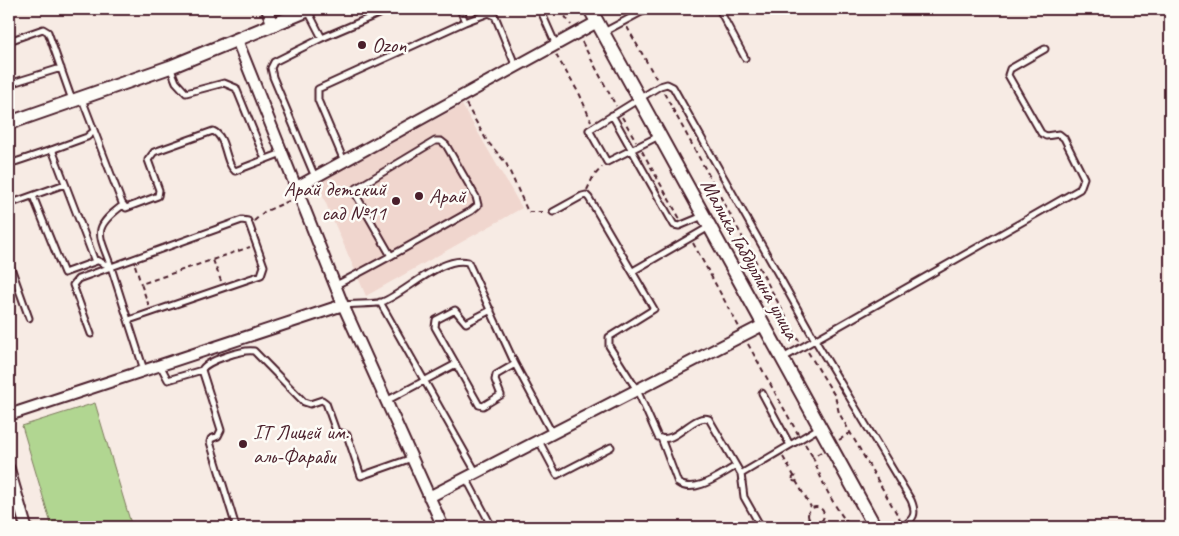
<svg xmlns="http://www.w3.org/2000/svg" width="1179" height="536" viewBox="0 0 1179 536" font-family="Caveat,sans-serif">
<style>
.built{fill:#f0d6ce}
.green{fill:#b1d691;stroke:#7e7a5e}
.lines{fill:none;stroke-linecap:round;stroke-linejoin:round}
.service-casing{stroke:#4a1f2b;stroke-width:9}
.minor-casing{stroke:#4a1f2b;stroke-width:14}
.tertiary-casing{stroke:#4a1f2b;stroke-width:16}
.path{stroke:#4a1f2b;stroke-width:2;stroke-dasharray:5 4;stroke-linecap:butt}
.service{stroke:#fdfcf7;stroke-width:5}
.minor{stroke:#fdfcf7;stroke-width:10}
.tertiary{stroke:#fdfcf7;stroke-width:12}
.poi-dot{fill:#4a1f2b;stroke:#fdfcf7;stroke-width:2}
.labels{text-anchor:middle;stroke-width:5;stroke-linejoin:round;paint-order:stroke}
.poi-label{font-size:21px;fill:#4a1f2b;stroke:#fdfcf7;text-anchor:start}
.street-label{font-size:21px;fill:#4a1f2b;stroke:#fdfcf7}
</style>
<rect width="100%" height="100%" fill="#f7ebe4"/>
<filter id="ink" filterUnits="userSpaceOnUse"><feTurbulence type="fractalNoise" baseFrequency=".02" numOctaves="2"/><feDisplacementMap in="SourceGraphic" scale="10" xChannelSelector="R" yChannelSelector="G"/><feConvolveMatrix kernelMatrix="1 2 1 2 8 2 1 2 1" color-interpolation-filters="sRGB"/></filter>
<g filter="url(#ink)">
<path class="built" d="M462,105L522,208L366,296L317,183Z"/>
<path class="green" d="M95,403L132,527H52L22,426Z"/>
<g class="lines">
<defs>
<path id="service" d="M460,9L465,22L489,13L495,16L516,67
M540,9L556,45
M655,9H661
M719,9L745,58
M308,11L322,38L390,9
M604,32L647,9
M9,41L43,29L48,32L72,100
M170,67L176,82L186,93L224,83L236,88L265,159
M9,84L61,68
M82,99L122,203L126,208L158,196L159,190L148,160L154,152L213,131C227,137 224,162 235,171L282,153
M612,115L674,225L679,226L703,216
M94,131L87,137L54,149L53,152L94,259L111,267
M659,136L607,162L589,130L660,86L667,84L673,87L815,340L911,500C917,514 914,519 902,527
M344,161L318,100V89L465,22
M9,164L54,149
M315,177L273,77L271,68L274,62L322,38
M33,196L64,273L97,261
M9,204L65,184
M553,212L582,196L586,195L589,198L654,309L609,337V346L637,390L658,437C675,446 693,413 709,419L741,474L744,497L761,527
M9,262L29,318
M111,267C99,233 91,229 123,205
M633,271L709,227
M336,285C382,262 426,236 471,211L478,205L476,197L446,145L441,141H435L355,189L356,195L391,256
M380,302L476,472
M343,305C353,303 374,305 382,302C406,293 442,255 468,262L515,364L552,433
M129,320L261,275L264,266L248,221L242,220L111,267L144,370
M91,334L73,285L78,279L111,267
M783,358L1080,189L1084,178L1064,138L1059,134L1046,136L1041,133L1008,75L1010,69L1045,49
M456,364L435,327L436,320L455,310L466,323L491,310
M160,365L168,380L202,370L221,430L218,436L211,439L210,442L236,527
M202,370C205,361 244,349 254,351L304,402L310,404L322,400L326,403L336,431L347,435L361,476L412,458
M762,393L790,445
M386,401L456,364L479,405L483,406L501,395L495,380L496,375L515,364
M661,438L678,483C695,495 721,474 736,466
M539,441L557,475L611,447
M741,474L819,428
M466,478L492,527"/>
<path id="minor" d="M267,9L273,26
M237,40L343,305L443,527
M297,187L597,22
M9,415L343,305
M9,469L26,527
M429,497L763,325"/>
<path id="tertiary" d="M590,9L875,527
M9,123L170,67L311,9"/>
</defs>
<use href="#service" class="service-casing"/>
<use href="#minor" class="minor-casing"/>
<use href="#tertiary" class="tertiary-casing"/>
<path class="path" d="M560,9L571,25
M617,9L621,17
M627,27L657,80
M582,42L616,106
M556,55L580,95L591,121
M664,93L799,341
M466,104L487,141L506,163L528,212H546
M622,117L636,141
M642,151L680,219
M587,190L593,177L602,167
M254,221L264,212L291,200
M693,243L739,327
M213,260L221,281
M135,265L141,284
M149,306L141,284L250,247
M748,344L798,434
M808,352L835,396L839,413L901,521
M839,440L850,433
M805,444L813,457
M821,452L813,457C822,483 833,506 851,527
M783,457L794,476
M792.5 479a2.5 2.5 0 1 1 5 0a2.5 2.5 0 1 1-5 0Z
M796,481L811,507
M808 515a8 8 0 1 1 16 0a8 8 0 1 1-16 0Z
M819,522L822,527"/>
<use href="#service" class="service"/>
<use href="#minor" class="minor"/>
<use href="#tertiary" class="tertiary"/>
</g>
</g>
<g class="poi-dot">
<circle cx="362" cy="45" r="5"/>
<circle cx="419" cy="196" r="5"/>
<circle cx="396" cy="201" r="5"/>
<circle cx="243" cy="444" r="5"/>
</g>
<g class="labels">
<g class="poi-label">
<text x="372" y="52">Ozon</text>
<text x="386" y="196" text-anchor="end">Арай детский<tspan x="386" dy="24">сад №11</tspan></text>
<text x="429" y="203">Арай</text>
<text x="253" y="439">IT Лицей им.<tspan x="253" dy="24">аль-Фараби</tspan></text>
</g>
<g class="street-label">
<text transform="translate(750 259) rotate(61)" y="7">Малика Габдуллина улица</text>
</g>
</g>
<rect width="1179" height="536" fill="none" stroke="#fdfcf7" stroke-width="30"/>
<rect x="15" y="15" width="1149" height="506" fill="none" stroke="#4a1f2b" stroke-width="2" filter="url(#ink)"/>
</svg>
